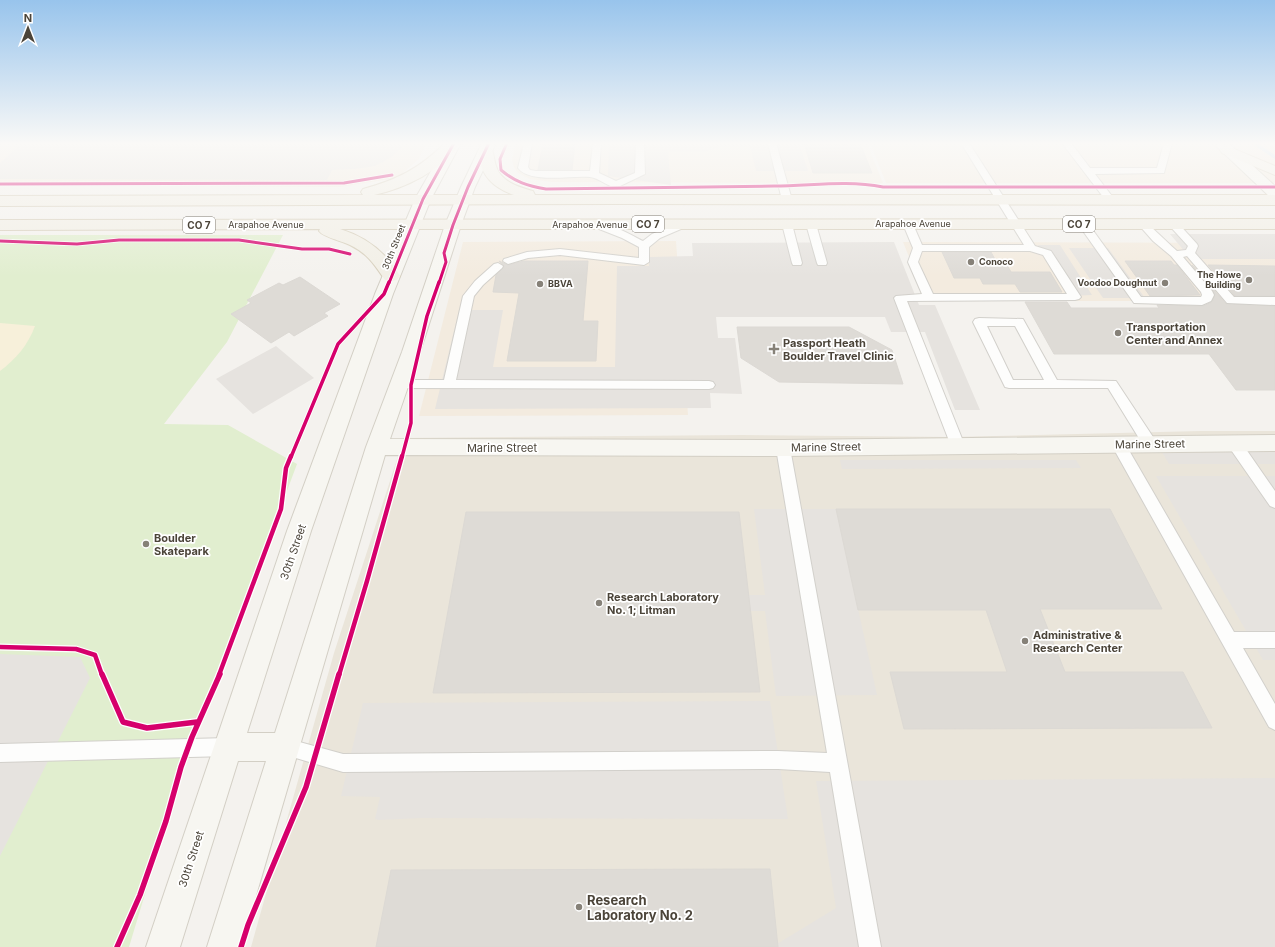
<svg xmlns="http://www.w3.org/2000/svg" width="1275" height="947" viewBox="0 0 1275 947" font-family="Inter,sans-serif">
<style>
.commercial{fill:#f3ebdf}
.education{fill:#eae5da}
.green{fill:#e1eecf}
.sand{fill:#f7f0da}
.parking{fill:#e6e3df}
.lines{fill:none;stroke-linecap:round;stroke-linejoin:round}
.stream{fill:#c0ddf1;fill-rule:evenodd}
.building{fill:#dedbd6;stroke:#dcd9d4}
.lane-casing{stroke:#d2d0cb;stroke-width:2}
.secondary-casing{stroke:#d3cfc5;stroke-width:2}
.primary-casing{stroke:#d6cebb;stroke-width:2}
.lane{fill:#fdfdfc;fill-rule:evenodd}
.secondary{fill:#f7f6f1;fill-rule:evenodd}
.primary{fill:#f2efe6;fill-rule:evenodd}
.cycleway-far3-casing{stroke:#fff;stroke-width:4.5}
.cycleway-far2-casing{stroke:#fff;stroke-width:5.5}
.cycleway-far1-casing{stroke:#fff;stroke-width:7}
.cycleway-casing{stroke:#fff;stroke-width:8}
.cycleway-far3{stroke:#d6006c;stroke-width:3}
.cycleway-far2{stroke:#d6006c;stroke-width:3.5}
.cycleway-far1{stroke:#d6006c;stroke-width:4.5}
.cycleway{stroke:#d6006c;stroke-width:5.5}
.poi-dot{fill:#868178;stroke:#fff;stroke-width:1.5}
.labels{text-anchor:middle;stroke-width:3.5;stroke-linejoin:round;paint-order:stroke}
.far-street-label{font-size:9px;fill:#4b4439;stroke:#fff}
.far-poi-label{font-size:9px;font-weight:bold;fill:#4b4439;stroke:#fff;text-anchor:start}
.shield{fill:#fff;stroke:#817c74;stroke-width:1}
.shield-label{font-size:10px;font-weight:bold;fill:#4b4439}
.poi-label{font-size:11px;font-weight:bold;fill:#4b4439;stroke:#fff;text-anchor:start}
.street-label{font-size:11px;fill:#4b4439;stroke:#fff}
.near-poi-label{font-size:13px;font-weight:bold;fill:#4b4439;stroke:#fff;text-anchor:start}
</style>
<rect width="100%" height="100%" fill="#f4f2ee"/>
<path class="commercial" d="M0,143H426L419,159L397,178L339,187L0,185Z
M516,143H867L883,183L552,182L530,179L518,173L514,167L512,160Z
M870,143H1275V183H886Z
M676,241L688,415L419,416L463,242Z
M903,242L1275,243V301H927Z"/>
<path class="education" d="M1201,431H1275V947H251L334,653L404,438L742,435L952,437Z"/>
<path class="green" d="M0,235H283L227,342L164,424L228,425L297,464L180,778L129,947H0Z"/>
<path class="sand" d="M0,323L35,326C28,345 16,359 0,371Z"/>
<path class="parking" d="M22,143H403L401,149L390,158L375,166L355,169L332,170L327,180L0,179V163Z
M609,143H799L808,171H756L750,146L720,147L703,152H668L671,185L608,176Z
M1170,234H1275V259H1191Z
M894,242L919,305H935L980,410H955L925,332H891L885,317H716L718,338H735L742,394L710,393L711,408L435,409L459,310H503L493,367H615L617,266H649V257L693,256L692,243Z
M1038,245H1060L1092,295L1069,296Z
M1069,248H1108L1145,298H1103Z
M276,346L314,378L253,414L216,379Z
M1162,452H1275V464H1169Z
M840,460H1076L1081,468L842,469Z
M1156,476H1275V660H1263Z
M754,509H836L877,695L776,696L765,611H750L748,595H765Z
M0,654L80,657L90,678L0,856Z
M770,701L788,819L421,818L379,820L375,819L380,797L341,796L363,703Z
M1275,778V947H778L777,944L836,908L816,781Z"/>
<g class="lines">
<path class="stream" d="M1251,143H1257L1275,155V159Z"/>
</g>
<path class="building" d="M543,143H575L572,170H538Z
M804,143H860L872,173H813Z
M942,252H991L997,263H1006L1011,272H1050L1062,292H1020L1015,284H983L980,278H954Z
M499,261L508,265L524,261H588L583,321H598L596,361H507L519,293L493,292L496,275L504,267Z
M1125,261H1171L1174,265H1177L1200,295L1150,296Z
M1192,265L1226,304L1275,306V390H1236L1209,354H1054L1025,302H1067L1071,308H1159L1157,305L1203,306L1212,302L1215,294Z
M1208,265L1275,266V296H1235Z
M300,277L340,304L324,313L328,316L294,336L289,332L271,343L231,314L251,303L247,300L279,283L283,285Z
M737,327H849L892,350L903,384L779,382L741,358Z
M836,509H1110L1162,609H1040L1065,672H1183L1212,728L904,729L890,672H1007L986,610H858Z
M466,512H739L760,692L433,693Z
M770,869L778,947H376L391,870Z"/>
<g class="lines">
<defs>
<path id="lane" d="M524,143H532L528,167L530,170L536,171H590L593,143H601L599,173L616,181L635,173L636,143H644L645,174L616,188C607,186 599,178 590,177C572,175 530,184 518,168Z
M768,143H776L792,200L790,202H784L782,200Z
M961,143H969L1035,246L1051,251L1081,297L1079,299L1075,300L907,301L965,446L963,450L958,451L953,450L951,446L894,298L896,296L922,294L908,262L913,248L903,224L904,222H912L922,245H1024ZM922,251H1030L1043,255L1067,294H933L918,262Z
M1062,143H1071L1090,168H1157L1164,143H1172L1164,173L1095,174L1115,200L1110,203L1107,202Z
M1172,220L1176,221L1197,244L1198,246L1195,253L1234,297H1275V305L1227,303L1187,256L1183,257L1212,291L1214,295L1211,301L1202,305L1134,303L1078,224L1083,221L1087,222L1141,297H1201L1202,295L1201,292L1171,256L1153,241L1138,224L1143,221C1147,222 1171,246 1177,251L1186,250L1188,246L1167,223Z
M684,221L688,222L689,224L688,226L660,238L649,247V262L644,265L560,255L528,258L508,264L503,261L504,259L527,252L560,249L639,258V247L622,238L594,227L593,225L594,223C606,220 633,236 643,241L652,234Z
M787,221L792,224L802,263L801,265H793L792,263L782,224Z
M811,221L816,224L827,263L826,265H818L817,263L806,224Z
M498,263L503,266L502,268L483,285L474,296L456,380L709,381L713,382L715,385L713,388L709,389L399,388L395,387L393,384L395,381L399,380H444L463,296L475,281L494,264Z
M979,318L1023,319L1057,380L1116,381L1155,440L1157,444L1155,448L1150,449L1145,448L1108,388H1009L1005,387L973,322L975,319ZM987,326H1015L1044,380H1013Z
M1234,438L1239,439L1275,491V508L1270,506L1229,447L1227,443L1229,439Z
M1118,439L1123,440L1234,632H1275V648H1243L1275,704V730L1269,727L1111,444L1113,440Z
M783,443L788,444L790,448L881,947H859L830,772L778,769L343,772L279,753L276,747L279,741L285,738L343,754L778,751L827,753L776,448L778,444Z
M228,738L234,741L237,747L234,753L228,756L0,762V744Z"/>
<path id="secondary" d="M447,143H461L431,199L393,294L311,531L247,733H275L366,447L402,352L445,225L461,187L482,143H496L475,187L461,225L420,352L390,439L783,440L1275,435V451L783,456L385,455L241,947H207L266,761H238L180,947H146L287,531L375,294L415,199Z
M1213,143H1228L1275,186V199L1270,197Z"/>
<path id="primary" d="M445,143H460C441,171 406,188 374,195H514C497,189 483,179 480,160C479,156 478,152 481,148L486,147L491,148C494,153 494,160 496,166C501,182 519,187 533,191L535,195H1275V205L616,204L0,206V196L363,195L361,192L363,189C397,180 420,168 445,143Z
M1227,146L1275,166V175L1222,153L1220,150L1222,147Z
M1275,219V229H340C366,237 386,252 400,276L397,280L391,281L385,280C374,264 368,254 350,245C342,241 323,237 319,231L320,229L0,230V220Z"/>
</defs>
<use href="#lane" class="lane-casing"/>
<use href="#secondary" class="secondary-casing"/>
<use href="#primary" class="primary-casing"/>
<use href="#lane" class="lane"/>
<use href="#secondary" class="secondary"/>
<use href="#primary" class="primary"/>
<defs>
<path id="cycleway-far3" d="M507,143L500,159L501,170C515,182 528,186 546,189C622,188 698,187 774,186C811,186 846,180 883,187H1275
M0,184L344,183L392,175
M0,241L77,244L119,240H239L302,249H329L350,254
M389,283L423,199L454,143
M439,283L446,262L444,253L453,225L468,187L489,143"/>
<path id="cycleway-far2" d="M291,457L338,344L384,294L389,282
M402,457L411,423V385L427,316L439,282"/>
<path id="cycleway-far1" d="M0,647L76,649L95,655L102,675
M219,675L281,509L286,468L291,456
M339,675L367,581L402,456"/>
<path id="cycleway" d="M102,674L123,722L147,728L197,722
M117,947L140,895L166,821L181,767L192,737L220,674
M241,947L248,925L306,787L339,674"/>
</defs>
<use href="#cycleway-far3" class="cycleway-far3-casing"/>
<use href="#cycleway-far2" class="cycleway-far2-casing"/>
<use href="#cycleway-far1" class="cycleway-far1-casing"/>
<use href="#cycleway" class="cycleway-casing"/>
<use href="#cycleway-far3" class="cycleway-far3"/>
<use href="#cycleway-far2" class="cycleway-far2"/>
<use href="#cycleway-far1" class="cycleway-far1"/>
<use href="#cycleway" class="cycleway"/>
</g>
<linearGradient id="sky" x2="0" y2="1"><stop stop-color="#98c4ec"/><stop offset="0.52" stop-color="#faf9f7"/><stop offset="1" stop-color="#faf9f7" stop-opacity="0"/></linearGradient>
<rect width="1275" height="276" fill="url(#sky)"/>
<g class="poi-dot">
<circle cx="971" cy="262" r="4"/>
<circle cx="1249" cy="280" r="4"/>
<circle cx="1165" cy="283" r="4"/>
<circle cx="540" cy="284" r="4"/>
<circle cx="1118" cy="333" r="4"/>
<path d="M772 343h4v4h4v4h-4v4h-4v-4h-4v-4h4z"/>
<circle cx="146" cy="544" r="4"/>
<circle cx="599" cy="603" r="4"/>
<circle cx="1025" cy="641" r="4"/>
<circle cx="579" cy="907" r="4"/>
</g>
<g class="labels">
<g class="far-street-label">
<text x="913" y="227">Arapahoe Avenue</text>
<text x="266" y="228">Arapahoe Avenue</text>
<text x="590" y="228">Arapahoe Avenue</text>
<text transform="translate(394 247) rotate(-68)" y="3">30th Street</text>
</g>
<g class="far-poi-label">
<text x="979" y="265">Conoco</text>
<text x="1241" y="278" text-anchor="end">The Howe<tspan x="1241" dy="10">Building</tspan></text>
<text x="1157" y="286" text-anchor="end">Voodoo Doughnut</text>
<text x="548" y="287">BBVA</text>
</g>
<g class="shield">
<rect x="632" y="216" width="32" height="16" rx="3"/>
<rect x="1063" y="216" width="32" height="16" rx="3"/>
<rect x="183" y="217" width="32" height="16" rx="3"/>
</g>
<g class="shield-label">
<text x="648" y="228">CO 7</text>
<text x="1079" y="228">CO 7</text>
<text x="199" y="229">CO 7</text>
</g>
<g class="poi-label">
<text x="1126" y="331">Transportation<tspan x="1126" dy="13">Center and Annex</tspan></text>
<text x="783" y="347">Passport Heath<tspan x="783" dy="13">Boulder Travel Clinic</tspan></text>
<text x="154" y="542">Boulder<tspan x="154" dy="13">Skatepark</tspan></text>
<text x="607" y="601">Research Laboratory<tspan x="607" dy="13">No. 1; Litman</tspan></text>
<text x="1033" y="639">Administrative &amp;<tspan x="1033" dy="13">Research Center</tspan></text>
</g>
<g class="street-label">
<text transform="translate(1150 444) rotate(-1)" y="4">Marine Street</text>
<text transform="translate(826 447) rotate(-1)" y="4">Marine Street</text>
<text x="502" y="452">Marine Street</text>
<text transform="translate(293 552) rotate(-71)" y="4">30th Street</text>
<text transform="translate(191 859) rotate(-72)" y="4">30th Street</text>
</g>
<g class="near-poi-label">
<text x="587" y="905">Research<tspan x="587" dy="15">Laboratory No. 2</tspan></text>
</g>
</g>
<g transform="translate(28 28)" stroke="#ffffff" stroke-width="3" paint-order="stroke">
<path d="M0-3L7 15L0 10L-7 15Z" fill="#4b4439"/>
<text y="-6" font-size="11" font-weight="bold" text-anchor="middle" fill="#4b4439">N</text>
</g>
</svg>
